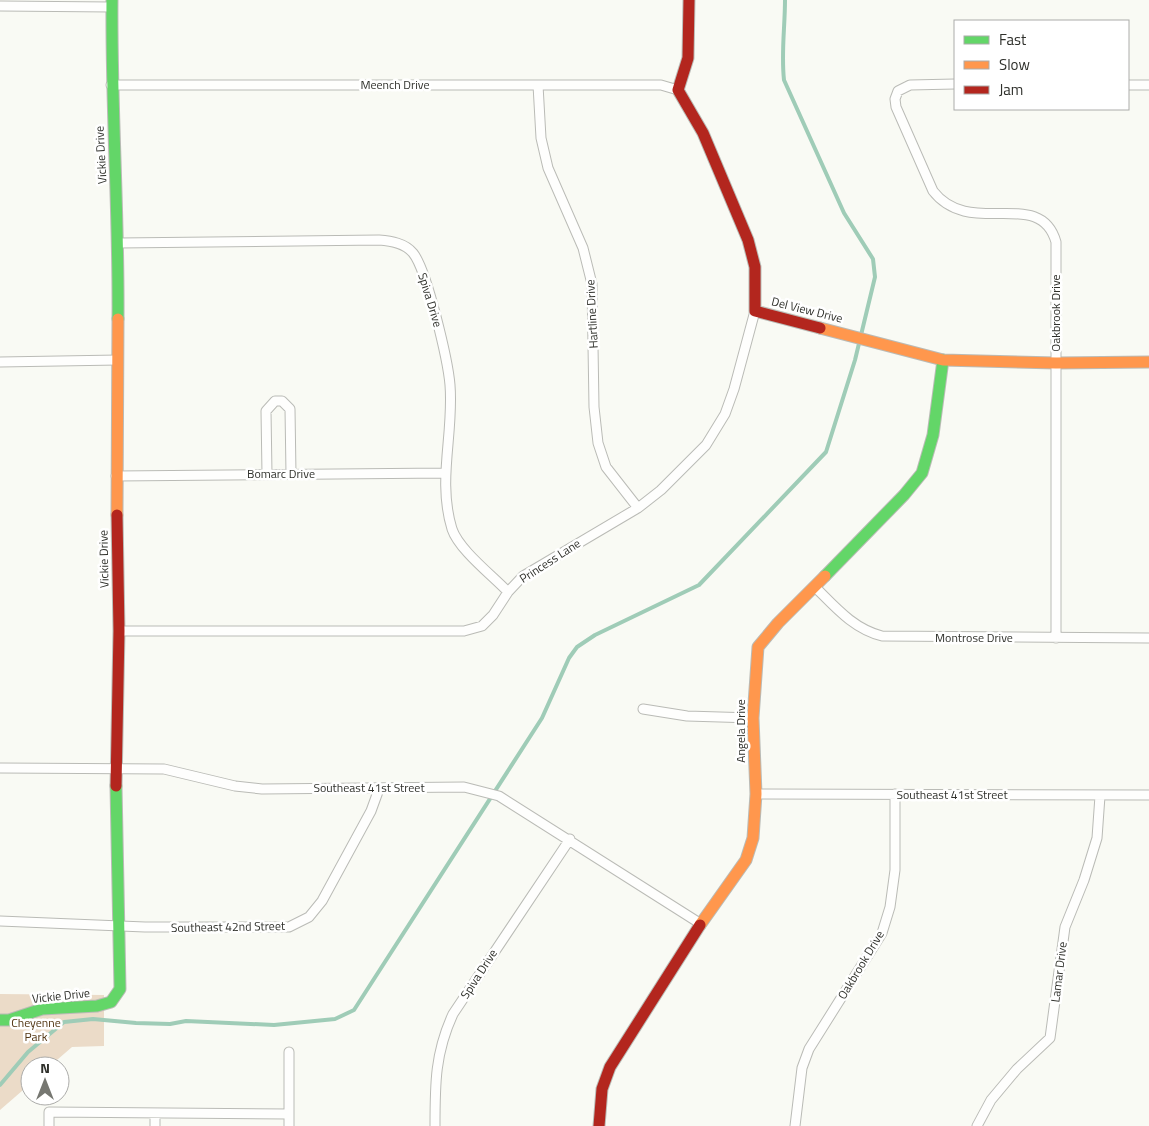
<svg xmlns="http://www.w3.org/2000/svg" width="1149" height="1126" viewBox="0 0 1149 1126" font-family="'Titillium Web',sans-serif">
<style>
.green{fill:#ebdbc8}
.lines{fill:none;stroke-linecap:round;stroke-linejoin:round}
.stream{stroke:#9fccb7;stroke-width:4}
.street-casing{stroke:#babbb6;stroke-width:11}
.fast-casing{stroke:#babbb6;stroke-width:13}
.slow-casing{stroke:#babbb6;stroke-width:13}
.jam-casing{stroke:#babbb6;stroke-width:13}
.street{stroke:#fefefd;stroke-width:9}
.fast{stroke:#63d668;stroke-width:11}
.slow{stroke:#ff974d;stroke-width:11}
.jam{stroke:#b3261e;stroke-width:11}
.labels{text-anchor:middle;stroke-width:5;stroke-linejoin:round;paint-order:stroke}
.street-label{font-size:12px;fill:#2f302b;stroke:#fff}
.park-label{font-size:12px;fill:#513411;stroke:#fff}
</style>
<rect width="100%" height="100%" fill="#f9faf4"/>
<path class="green" d="M0,994L104,995V1046L72,1047L50,1066H30V1084L0,1110Z"/>
<g class="lines">
<path class="stream" d="M0,1085L28,1052L64,1022L93,1019L136,1023L170,1024L186,1021L274,1025L335,1019L354,1010L542,718L569,658L577,647L595,635L699,585L826,452L855,360L875,277L873,259L844,213L784,80C781,53 785,27 785,0"/>
<defs>
<path id="street" d="M0,6L111,7
M955,84L910,85L898,91L895,99L896,107L933,191C970,239 1040,186 1056,242V638
M111,85H661L678,90
M538,85L541,138L548,168L583,248L592,284L594,407L598,443L606,467L638,508
M1128,85H1149
M119,243L379,240C391,241 405,243 413,253C427,270 448,361 450,385C454,434 437,480 452,529C459,550 493,576 508,592
M0,362L118,360
M267,474L266,411L275,401H282L290,409L291,474
M116,476L445,473
M816,588C836,608 854,629 882,636L1149,638
M119,631H464L482,626L493,615L508,592L523,576L638,508L661,490L706,445L725,414L734,389L755,311
M643,709L687,716L753,718
M0,768L164,769L235,786L262,789L464,787L499,796L701,924
M756,794L1149,795
M0,921L145,927H289L309,917L322,901L371,811L379,789
M289,1052V1126
M155,1113V1126
M49,1126V1112L289,1114
M435,1126C435,1084 435,1053 453,1014L570,839
M795,1126L802,1068L809,1049L882,933L890,907L895,870V794
M977,1126L991,1100L1017,1069L1050,1038L1065,927L1084,880L1097,838L1100,796"/>
<path id="fast" d="M112,0C111,107 119,213 118,319
M825,576L904,495L922,473L933,435L943,360
M0,1020H9L42,1009L97,1006L111,1002L120,989L116,786"/>
<path id="slow" d="M820,328L943,360L1056,363L1149,362
M117,515L118,319
M700,925L746,860L753,838L756,794L753,718L758,647L778,623L825,576"/>
<path id="jam" d="M689,0L688,58L678,90L703,133L748,240L755,267V311L820,328
M116,786L119,631L117,515
M599,1126L602,1089L610,1067L700,925"/>
</defs>
<use href="#street" class="street-casing"/>
<use href="#fast" class="fast-casing"/>
<use href="#slow" class="slow-casing"/>
<use href="#jam" class="jam-casing"/>
<use href="#street" class="street"/>
<use href="#fast" class="fast"/>
<use href="#slow" class="slow"/>
<use href="#jam" class="jam"/>
</g>
<g class="labels">
<g class="street-label">
<text x="395" y="89">Meench Drive</text>
<text transform="translate(101 155) rotate(-93)" y="4">Vickie Drive</text>
<text transform="translate(430 300) rotate(73)" y="4">Spiva Drive</text>
<text transform="translate(807 310) rotate(14)" y="4">Del View Drive</text>
<text transform="translate(1056 313) rotate(-90)" y="4">Oakbrook Drive</text>
<text transform="translate(592 314) rotate(-93)" y="4">Hartline Drive</text>
<text x="281" y="478">Bomarc Drive</text>
<text transform="translate(104 559) rotate(-91)" y="4">Vickie Drive</text>
<text transform="translate(550 561) rotate(-33)" y="4">Princess Lane</text>
<text x="974" y="642">Montrose Drive</text>
<text transform="translate(741 731) rotate(-90)" y="4">Angela Drive</text>
<text x="369" y="792">Southeast 41st Street</text>
<text x="952" y="799">Southeast 41st Street</text>
<text transform="translate(228 927) rotate(-1)" y="4">Southeast 42nd Street</text>
<text transform="translate(861 965) rotate(-59)" y="4">Oakbrook Drive</text>
<text transform="translate(1059 972) rotate(-83)" y="4">Lamar Drive</text>
<text transform="translate(479 974) rotate(-57)" y="4">Spiva Drive</text>
<text transform="translate(61 996) rotate(-6)" y="4">Vickie Drive</text>
</g>
<g class="park-label">
<text x="36" y="1027">Cheyenne<tspan x="36" dy="14">Park</tspan></text>
</g>
</g>
<rect x="954" y="20" width="175" height="90" fill="#ffffff" stroke="#acacaa"/>
<rect x="964" y="36" width="25" height="8" fill="#63d668" stroke="#acacaa"/>
<text x="999" y="45" font-size="15" fill="#2f302b">Fast</text>
<rect x="964" y="61" width="25" height="8" fill="#ff974d" stroke="#acacaa"/>
<text x="999" y="70" font-size="15" fill="#2f302b">Slow</text>
<rect x="964" y="86" width="25" height="8" fill="#b3261e" stroke="#acacaa"/>
<text x="999" y="95" font-size="15" fill="#2f302b">Jam</text>
<g transform="translate(45 1081)"><circle r="24" fill="#ffffff" stroke="#acacaa"/>
<path d="M0-4L9 19L0 12L-9 19Z" fill="#767771"/>
<text y="-8" font-size="14" font-weight="bold" text-anchor="middle" fill="#2f302b">N</text>
</g>
</svg>
